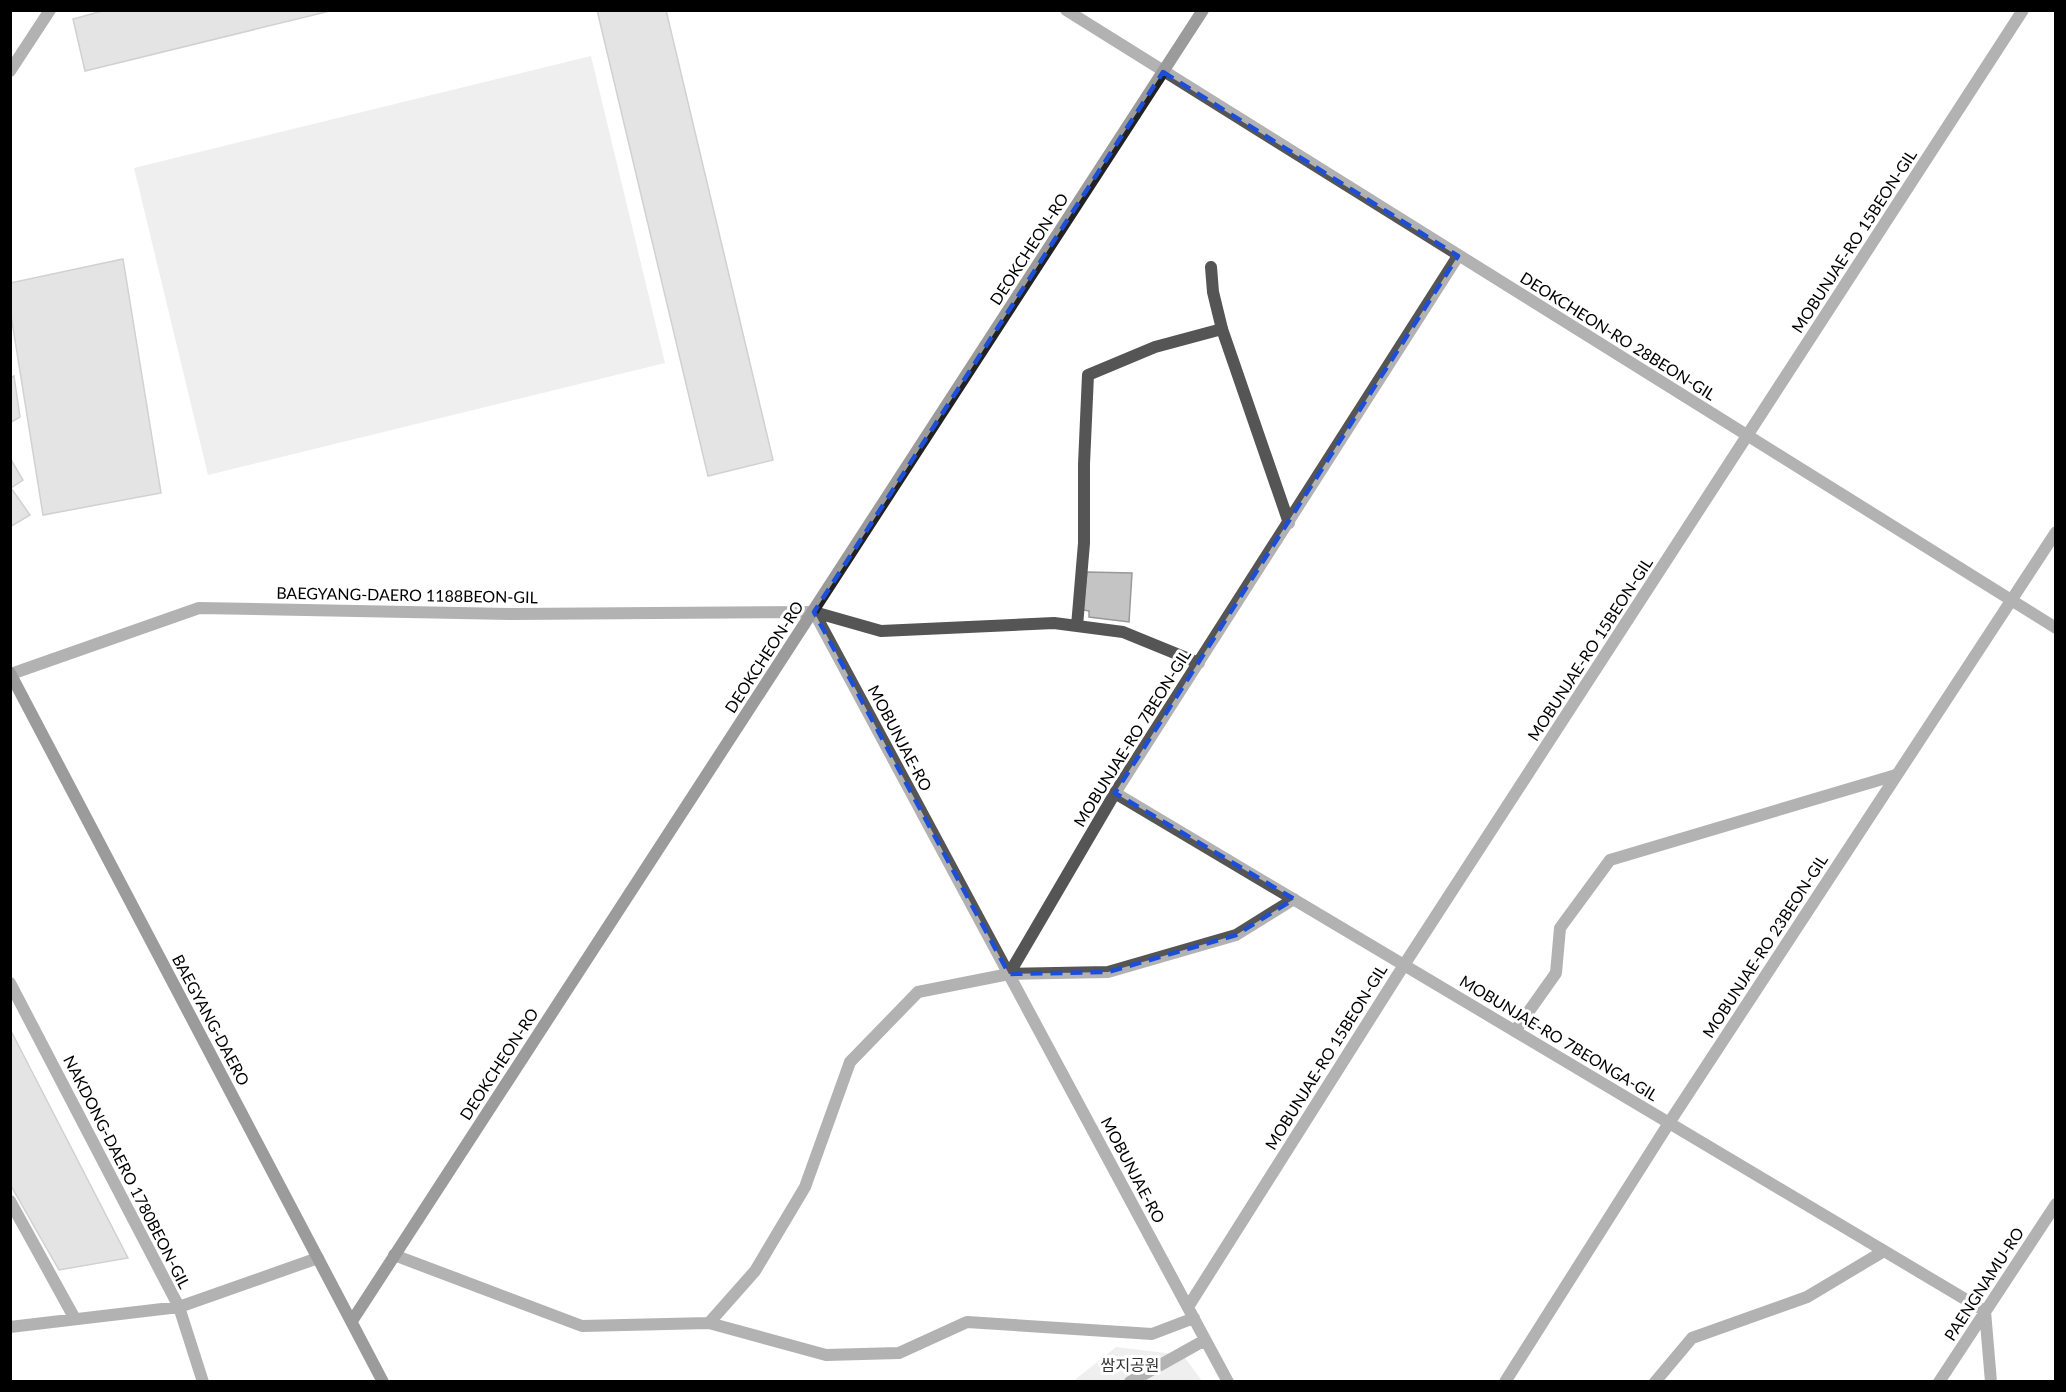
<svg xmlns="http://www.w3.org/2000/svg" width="2066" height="1392" viewBox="0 0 2066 1392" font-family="Lato,'Noto Sans KR',sans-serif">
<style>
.green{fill:#dcdcdc}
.building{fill:#c4c4c4;stroke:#999;stroke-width:1.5}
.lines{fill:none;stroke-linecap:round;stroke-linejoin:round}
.lane{stroke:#555;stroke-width:12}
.street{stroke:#555;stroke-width:12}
.secondary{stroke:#222;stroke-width:12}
.marked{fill:none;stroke:#1d4ed8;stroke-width:4.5;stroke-dasharray:12 8;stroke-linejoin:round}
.labels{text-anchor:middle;stroke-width:6;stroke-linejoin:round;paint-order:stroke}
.street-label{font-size:16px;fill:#000;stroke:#fff}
.park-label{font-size:16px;fill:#333;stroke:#fff}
</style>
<rect width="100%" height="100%" fill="#fff"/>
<path class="green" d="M591,56L665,363L208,475L134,168Z
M1116,1347L1183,1355L1202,1381L1072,1382Z"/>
<path class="building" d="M106,10H334L85,71L73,19Z
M597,10H666L773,460L708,476Z
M123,259L161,493L43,515L10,309V283Z
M14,376L20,417L10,423V378Z
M10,458L23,480L11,488L30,515L10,527Z
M1087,572L1132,573L1129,622L1089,617V611L1083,610Z
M10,1029L128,1258L59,1270L10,1184Z"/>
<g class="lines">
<path class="lane" d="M1211,267L1213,292L1222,329L1289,523
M1515,1031L1556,973L1560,928L1610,860L1896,775
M1655,1382L1692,1338L1807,1297L1884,1251"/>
<path class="street" d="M1066,10L2056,628
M10,71L50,10
M814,612L1228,1382
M1077,626L1084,543V464L1088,375L1155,347L1222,329
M11,674L199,608L512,614L814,612L881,631L1054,623L1123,632L1199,663
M1115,793L1985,1311L1991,1382
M1009,974L1115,793L1458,256
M10,983L179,1307L203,1382
M10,1201L75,1319
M394,1255L582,1326L709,1323L826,1355L899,1353L967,1322L1152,1334L1194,1318
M1188,1307L1404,965L2023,10
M709,1323L755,1271L805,1187L850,1062L918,992L1009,974L1108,972L1236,935L1294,899
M10,1327L179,1307L318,1258
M1130,1382L1205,1340
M1505,1382L1669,1123L2056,532
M1939,1382L2056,1204"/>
<path class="secondary" d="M10,673L383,1382
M352,1321L1203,10"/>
</g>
<path d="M0 0H2066V1392H0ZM1163,72L1458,256L1115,793L1294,899L1236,935L1108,972L1009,974L814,612Z" fill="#fff" fill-opacity=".55" fill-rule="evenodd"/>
<path class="marked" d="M1163,72L1458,256L1115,793L1294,899L1236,935L1108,972L1009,974L814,612Z"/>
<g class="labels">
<g class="street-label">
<text transform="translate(1854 241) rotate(-57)" y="6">MOBUNJAE-RO 15BEON-GIL</text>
<text transform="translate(1029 249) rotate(-57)" y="6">DEOKCHEON-RO</text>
<text transform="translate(1618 336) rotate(32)" y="6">DEOKCHEON-RO 28BEON-GIL</text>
<text transform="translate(407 595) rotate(1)" y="6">BAEGYANG-DAERO 1188BEON-GIL</text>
<text transform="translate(1590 649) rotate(-57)" y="6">MOBUNJAE-RO 15BEON-GIL</text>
<text transform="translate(764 657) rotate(-57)" y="6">DEOKCHEON-RO</text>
<text transform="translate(900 738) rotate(62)" y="6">MOBUNJAE-RO</text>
<text transform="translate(1132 738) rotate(-58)" y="6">MOBUNJAE-RO 7BEON-GIL</text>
<text transform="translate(1765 946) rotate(-57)" y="6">MOBUNJAE-RO 23BEON-GIL</text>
<text transform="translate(211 1020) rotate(62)" y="6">BAEGYANG-DAERO</text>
<text transform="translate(1559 1038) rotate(31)" y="6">MOBUNJAE-RO 7BEONGA-GIL</text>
<text transform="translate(1326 1057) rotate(-58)" y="6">MOBUNJAE-RO 15BEON-GIL</text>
<text transform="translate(499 1064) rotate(-57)" y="6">DEOKCHEON-RO</text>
<text transform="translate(1133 1170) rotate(62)" y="6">MOBUNJAE-RO</text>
<text transform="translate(127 1172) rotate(63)" y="6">NAKDONG-DAERO 1780BEON-GIL</text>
<text transform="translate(1984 1284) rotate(-57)" y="6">PAENGNAMU-RO</text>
</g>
<g class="park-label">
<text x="1130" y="1371">쌈지공원</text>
</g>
</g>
<rect width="2066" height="1392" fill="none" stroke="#000000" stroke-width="24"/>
</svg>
